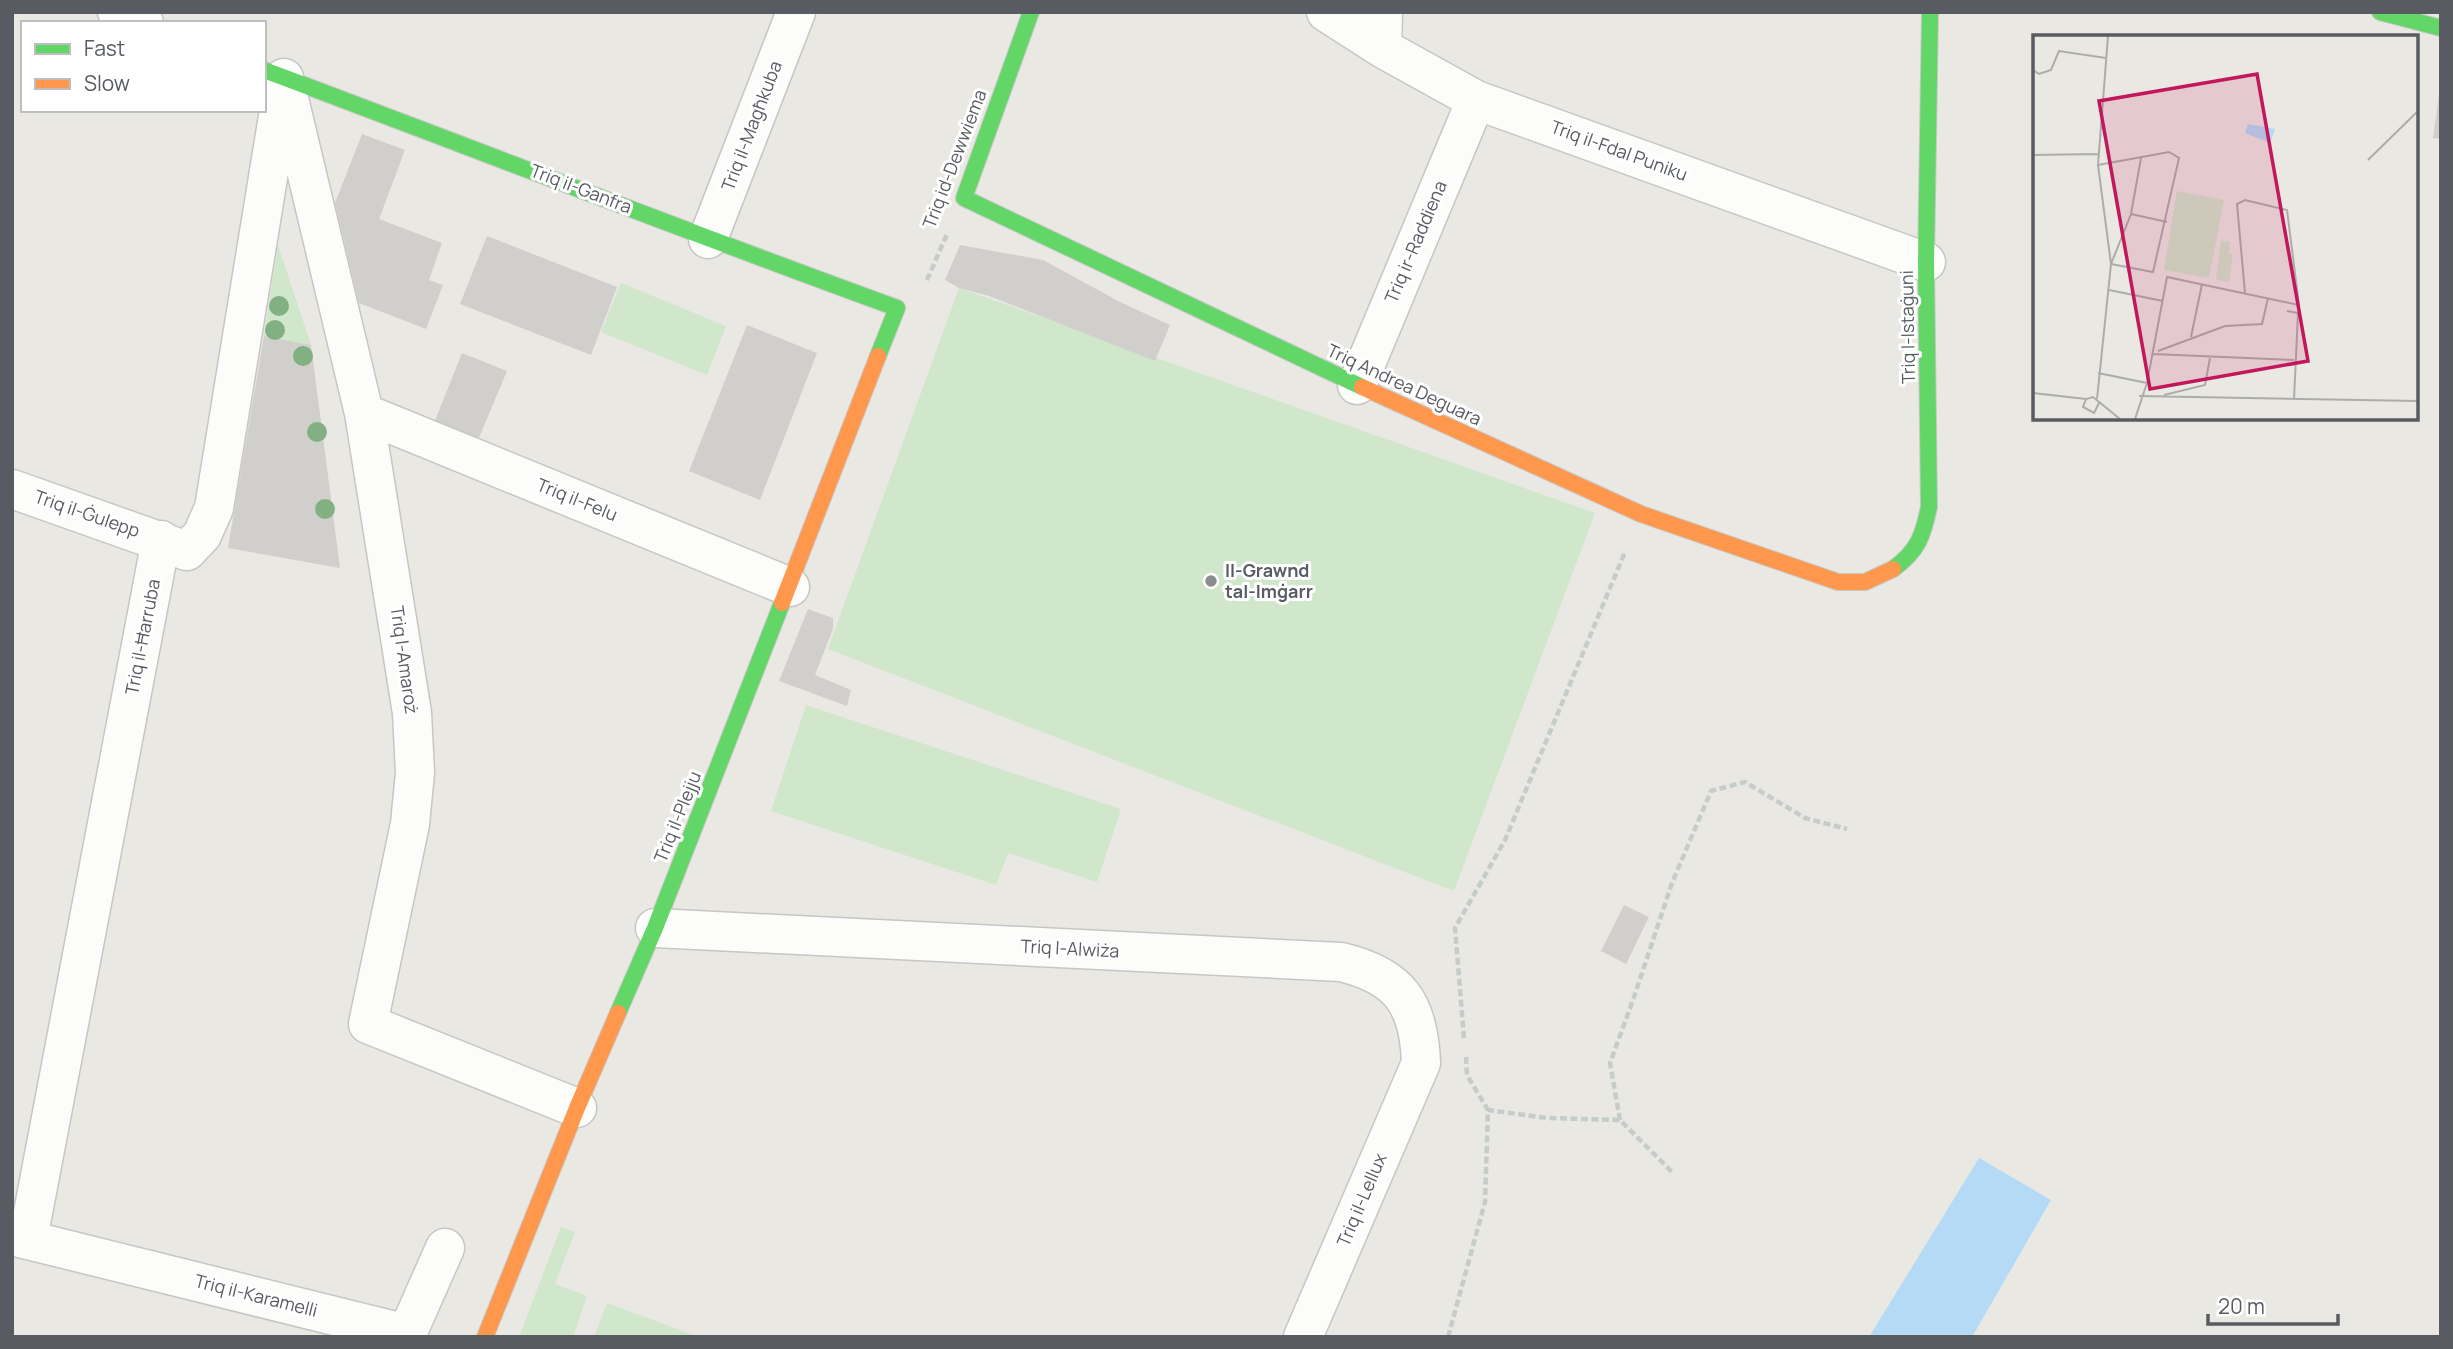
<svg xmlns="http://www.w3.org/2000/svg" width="2453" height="1349" viewBox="0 0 2453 1349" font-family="Manrope,sans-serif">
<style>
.green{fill:#d0e7cc}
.water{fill:#b4daf6}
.building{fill:#d0cfcb}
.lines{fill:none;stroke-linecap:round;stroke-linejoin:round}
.street-casing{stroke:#c6c6c5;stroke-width:41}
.fast-casing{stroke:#c7c7c6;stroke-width:18}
.slow-casing{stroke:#c7c7c6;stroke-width:18}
.path{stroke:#c5ccc9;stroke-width:4.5;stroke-dasharray:7 3.5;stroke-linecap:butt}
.street{stroke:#fcfcfb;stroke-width:38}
.fast{stroke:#63d668;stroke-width:16}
.slow{stroke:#ff974d;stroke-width:16}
.tree{fill:#83b082}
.poi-dot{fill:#8b8d8f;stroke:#fff;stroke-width:2.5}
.labels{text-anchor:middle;stroke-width:6;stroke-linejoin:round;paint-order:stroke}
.street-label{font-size:18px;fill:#585c62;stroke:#fff}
.poi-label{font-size:18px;font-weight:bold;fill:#585c62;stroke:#fff;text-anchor:start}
.inset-road{fill:none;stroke:#acacab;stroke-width:2}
.view{fill:#c2185b;fill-opacity:0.15;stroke:#c2185b;stroke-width:3.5}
.inset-edge{fill:none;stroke:#585c62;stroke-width:3.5}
</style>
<rect width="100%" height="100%" fill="#eae8e2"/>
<path class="green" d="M278,245L311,345L264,336Z
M621,283L726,326L707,375L601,332Z
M959,288L1595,513L1454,891L828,649Z
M806,705L1121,809L1097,882L1008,853L996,885L771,811Z
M561,1227L575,1232L555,1284L587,1296L573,1337H519Z
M607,1303L699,1337H594Z"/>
<path class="water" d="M1979,1158L2051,1200L1972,1337H1869Z"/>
<path class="building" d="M2439,96H2441V139L2433,138Z
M362,134L405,150L379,219L442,243L429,280L443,285L426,329L359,303L335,203Z
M487,236L617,287L591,355L460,304Z
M960,245L1043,260L1120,302L1170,325L1155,361L989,296L959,288L945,280Z
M747,325L817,353L760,500L689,471Z
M264,336L311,345L340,568L228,548Z
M462,353L507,371L478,440L434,423Z
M808,609L833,618V629L815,675L851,690L847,706L779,681Z
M1624,905L1649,917L1626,964L1601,951Z"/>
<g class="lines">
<defs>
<path id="street" d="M117,12L144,23
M1326,12L1382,48L1476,100L1926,262
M1382,48L1383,12
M284,78L364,413L412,713L415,773L410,824L368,1024L577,1108
M708,239L796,12
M1357,385L1476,100
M364,413L790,587
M12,489L187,551L202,535L214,508L281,98
M655,928L1341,962C1400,976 1419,1004 1421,1063L1303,1337
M12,1236L407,1334L445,1248
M28,1239L161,540"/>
<path id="fast" d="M1031,12L964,198L1362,387
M2380,12L2441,28
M264,70C475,149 685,231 897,308L878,356
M1893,569C1918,551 1923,536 1929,507L1926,262L1930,12
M618,1013L655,928L782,603"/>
<path id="slow" d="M1362,387L1641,514L1838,582H1865L1893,569
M782,603L878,356
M485,1337L577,1108L618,1013"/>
</defs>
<use href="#street" class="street-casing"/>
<use href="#fast" class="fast-casing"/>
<use href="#slow" class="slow-casing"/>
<path class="path" d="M927,280L947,234
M1464,1038L1455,928L1505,840L1625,552
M1466,1057L1467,1075L1488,1110
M1620,1120L1610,1063L1633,1000L1672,883L1711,791L1745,782L1805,818L1847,829
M1448,1337L1485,1202L1488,1110L1547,1118L1620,1120L1673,1173"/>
<use href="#street" class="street"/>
<use href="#fast" class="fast"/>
<use href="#slow" class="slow"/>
</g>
<g class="tree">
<circle cx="279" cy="306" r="10"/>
<circle cx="275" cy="330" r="10"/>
<circle cx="303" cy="356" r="10"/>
<circle cx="317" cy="432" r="10"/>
<circle cx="325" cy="509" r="10"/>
</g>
<circle class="poi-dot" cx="1211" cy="581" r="7"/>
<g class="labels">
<g class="street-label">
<text transform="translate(752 126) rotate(-69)" y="6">Triq il-Magħkuba</text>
<text transform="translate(1619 151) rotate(20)" y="6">Triq il-Fdal Puniku</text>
<text transform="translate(955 159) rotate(-69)" y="6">Triq id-Dewwiema</text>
<text transform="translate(581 189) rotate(21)" y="6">Triq il-Ganfra</text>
<text transform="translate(1416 242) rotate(-67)" y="6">Triq ir-Raddiena</text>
<text transform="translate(1908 327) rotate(-91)" y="6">Triq l-Istaġuni</text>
<text transform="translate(1404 385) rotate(25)" y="6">Triq Andrea Deguara</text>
<text transform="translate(577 500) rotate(22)" y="6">Triq il-Felu</text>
<text transform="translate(87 514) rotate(19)" y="6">Triq il-Ġulepp</text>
<text transform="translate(143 637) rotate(-79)" y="6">Triq il-Ħarruba</text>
<text transform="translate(404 660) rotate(82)" y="6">Triq l-Amaroż</text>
<text transform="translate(678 817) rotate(-68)" y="6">Triq il-Plejju</text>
<text transform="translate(1070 949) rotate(3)" y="6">Triq l-Alwiża</text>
<text transform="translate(1362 1200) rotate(-67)" y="6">Triq il-Lellux</text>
<text transform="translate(256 1296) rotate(14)" y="6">Triq il-Karamelli</text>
</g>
<g class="poi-label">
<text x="1225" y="577">Il-Grawnd<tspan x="1225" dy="21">tal-Imġarr</tspan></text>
</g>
</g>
<g transform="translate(2033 35)">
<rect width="385" height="385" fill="#eae8e2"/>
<path d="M144,156L191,165L176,243L131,235ZM188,206L197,207L196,218L200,219L196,247L183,245Z" fill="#d0e7cc"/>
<path d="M215,89L242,94L237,108L212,98Z" fill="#b4daf6"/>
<path class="inset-road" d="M0,35L6,39L18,35L26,16L73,23M0,120L66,119M335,125L385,76M65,130L136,117L146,123L120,237L78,229L98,179L108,123M98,179L134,187M76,255L130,266M254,276L265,278L261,364M158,302L169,249M125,316L192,291L229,289L235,263M120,319L261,325M65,338L114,348M0,358L53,364M131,360L172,350L177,323M106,361L385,366M64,364L78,229L65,130L75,1M66,368L61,378L50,372L53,364L60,362L87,384M102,384L114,348L134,242L266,270L254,175L212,165L204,169L212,258"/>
<path class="view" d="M224,39L275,326L117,354L66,66Z"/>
<rect width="385" height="385" class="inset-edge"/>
</g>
<rect width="2453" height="1349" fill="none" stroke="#585c62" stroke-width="28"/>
<rect x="21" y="21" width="245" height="91" fill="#ffffff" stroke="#bcbec0" stroke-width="2"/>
<rect x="35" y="44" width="35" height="10" fill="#63d668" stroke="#bcbec0" stroke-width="2"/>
<text x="84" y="56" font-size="21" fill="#585c62">Fast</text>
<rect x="35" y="79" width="35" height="10" fill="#ff974d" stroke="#bcbec0" stroke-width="2"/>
<text x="84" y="91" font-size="21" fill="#585c62">Slow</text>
<path d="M2208 1314v10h130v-10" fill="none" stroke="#585c62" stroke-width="3.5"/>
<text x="2218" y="1314" font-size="21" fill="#585c62" stroke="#ffffff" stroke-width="5" paint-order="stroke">20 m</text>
</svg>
